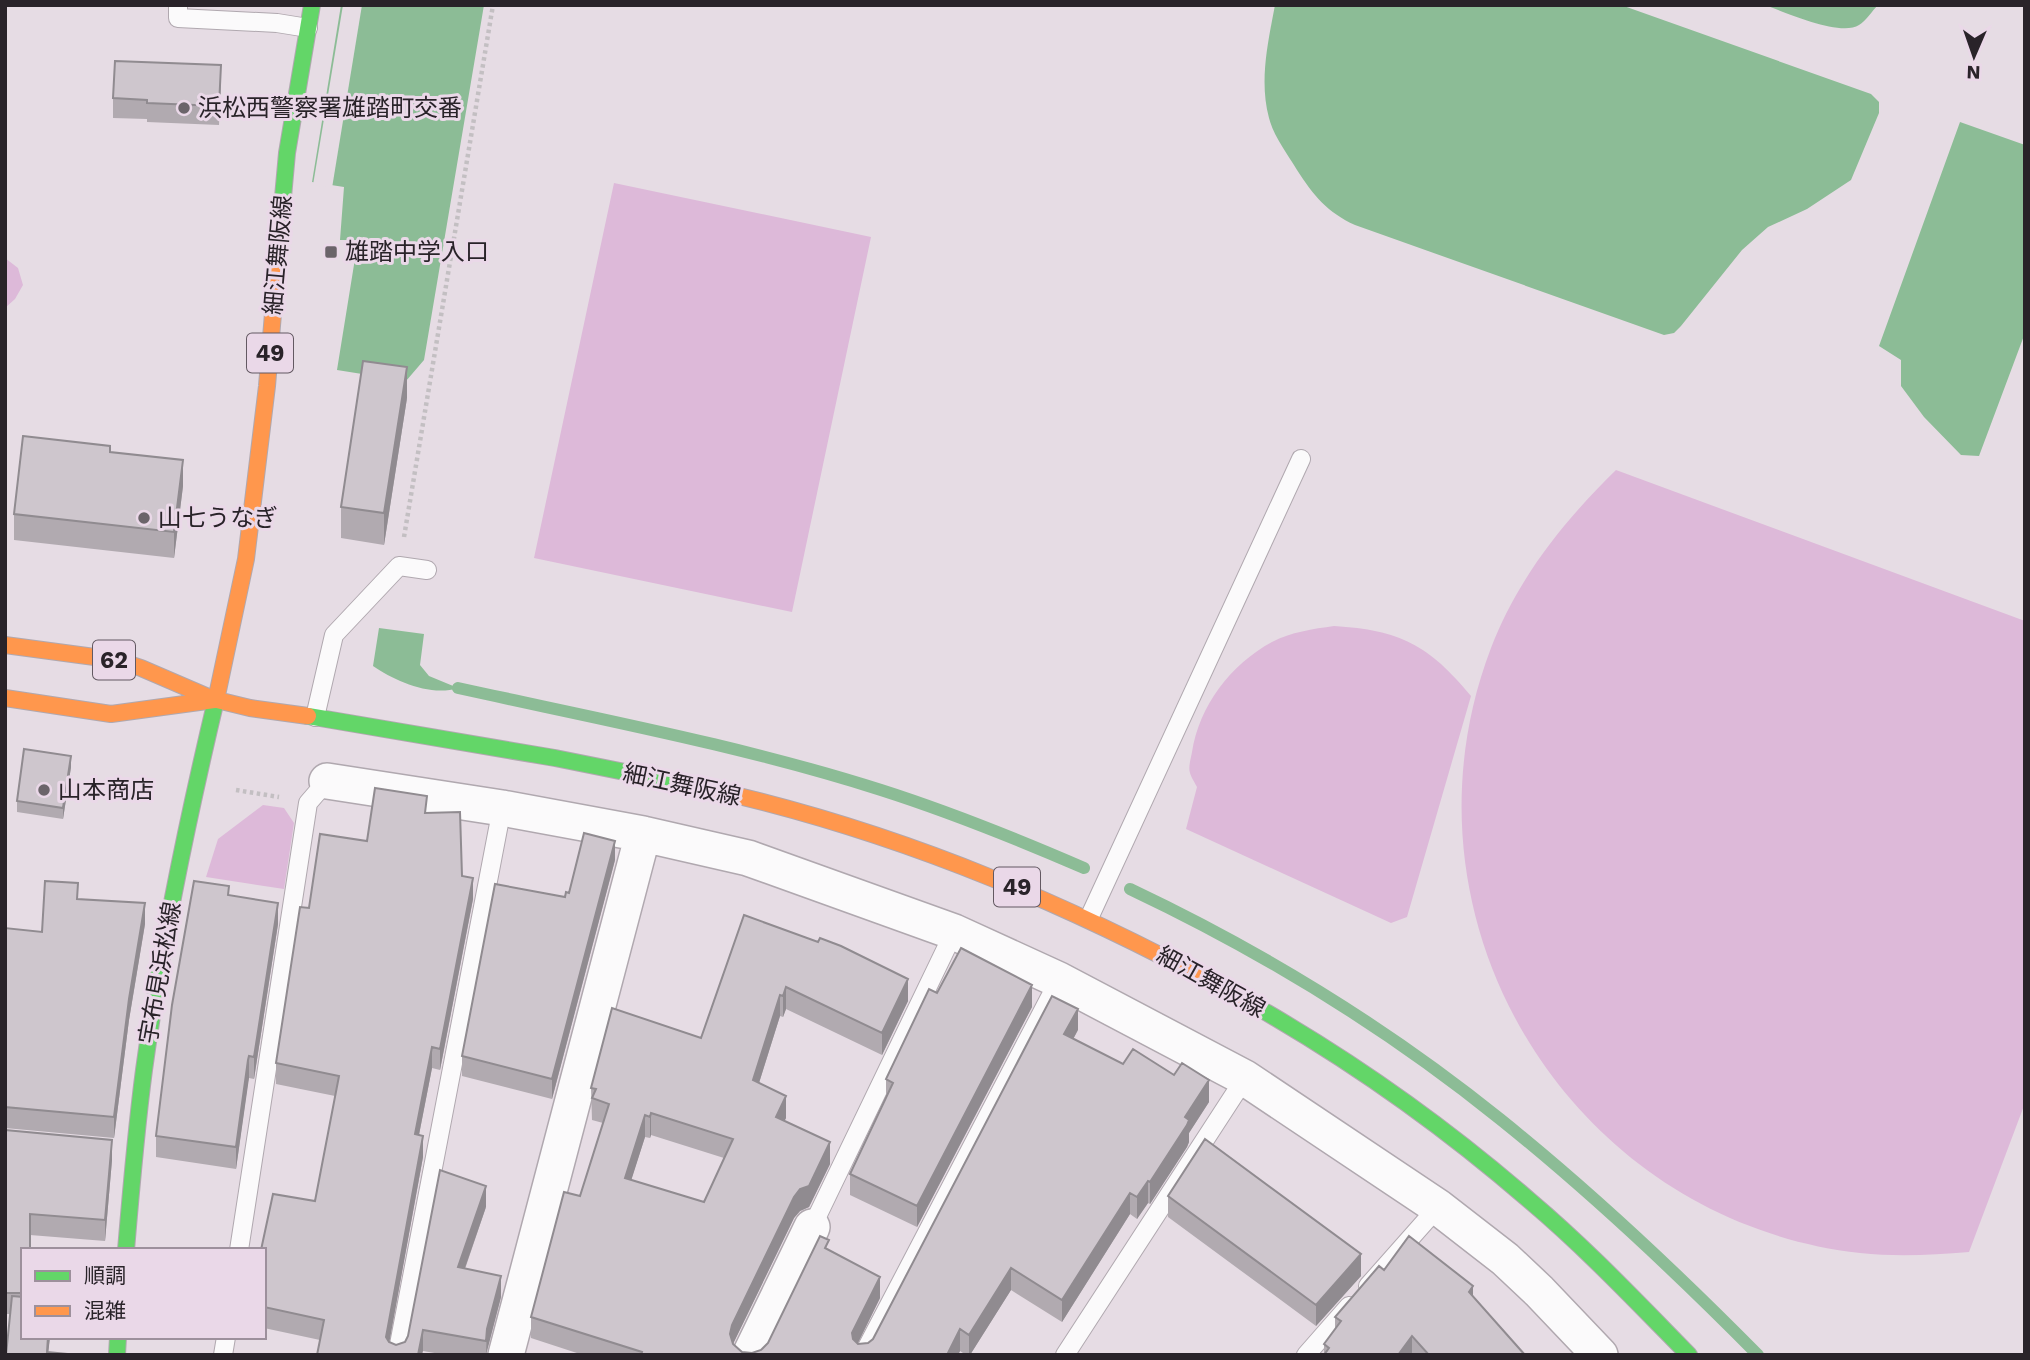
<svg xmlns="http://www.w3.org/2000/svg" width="2030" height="1360" viewBox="0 0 2030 1360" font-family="'Work Sans','Noto Sans JP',sans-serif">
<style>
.green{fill:#ddb9d9}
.water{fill:#8cbc96}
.pier{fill:#e6dce4}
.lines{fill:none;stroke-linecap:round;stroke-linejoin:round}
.stream{stroke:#8cbc96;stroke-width:12}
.lane-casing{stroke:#b0a8af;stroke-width:20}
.street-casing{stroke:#b0a8af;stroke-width:38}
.fast-casing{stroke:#b0a8af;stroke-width:18}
.slow-casing{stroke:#b0a8af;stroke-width:18}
.path{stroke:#c3bfc2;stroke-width:4.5;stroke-dasharray:3.5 3.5;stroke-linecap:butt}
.lane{stroke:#fbfafb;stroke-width:18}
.street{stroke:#fbfafb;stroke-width:35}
.fast{stroke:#63d668;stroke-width:16}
.slow{stroke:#ff974d;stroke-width:16}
.wall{fill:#b1aab0;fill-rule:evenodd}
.shaded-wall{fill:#908b90}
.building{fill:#cec6cd;stroke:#908b90;stroke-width:2;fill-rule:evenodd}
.poi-dot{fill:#6b646a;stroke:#ead8e8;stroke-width:2.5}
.labels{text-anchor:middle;stroke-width:6;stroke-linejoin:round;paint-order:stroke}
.shield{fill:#ead8e8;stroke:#635962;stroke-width:2}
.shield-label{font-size:23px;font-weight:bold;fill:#292329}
.poi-label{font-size:24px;fill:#292329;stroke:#ead8e8;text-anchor:start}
.street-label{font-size:24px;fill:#292329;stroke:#ead8e8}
</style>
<rect width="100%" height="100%" fill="#e6dce4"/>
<path class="green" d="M614,183L871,237L792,612L534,558Z
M5,258L18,268L23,285L15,299L5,308Z
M1616,470L2025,621V1103L1969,1252C1933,1255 1896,1257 1860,1253C1570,1220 1387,920 1491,648C1518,578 1563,522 1616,470Z
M1334,626C1400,630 1429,645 1471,696L1407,917L1391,923L1186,829L1197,787C1195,783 1191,777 1190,773C1188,767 1191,758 1192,752C1199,706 1231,664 1272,642C1291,632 1313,629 1334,626Z
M263,805L284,808L294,823L284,889L206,877L218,839Z"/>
<path class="water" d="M341,5H484L424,360L406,381L337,370L358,240H340L344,187L312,182Z
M1275,5H1621L1871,94L1879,102V113L1851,180L1807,209L1768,227L1742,250L1681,326L1674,333L1664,335L1355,225C1328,213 1313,195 1297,170C1287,153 1274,137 1269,118C1259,81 1268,42 1275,5Z
M1765,5H1878C1872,11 1866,21 1859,25C1840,37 1785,12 1765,5Z
M1960,122L2025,145V333L1979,456L1961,455L1924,417L1901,386V360L1879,346Z
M379,628L424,634L420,665L429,676L458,688C431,697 395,681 373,666Z"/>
<path class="pier" d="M343,5H362L332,188L313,185Z"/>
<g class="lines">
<path class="stream" d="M458,688C599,719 743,746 881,790C950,812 1017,839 1084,868
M1130,889C1261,951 1387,1028 1500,1119C1591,1192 1676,1272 1758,1355"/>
<defs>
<path id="lane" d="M178,5V18L277,23L308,28
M315,717L334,635L399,566L427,570
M1089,918L1301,459
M812,1227L954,932
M239,1250L308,803L327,781
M1368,1286L1438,1207
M223,1355L226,1337
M397,1355L502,808
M863,1355L1059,980
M1065,1355L1245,1078
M1306,1355L1349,1306"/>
<path id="street" d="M327,781L502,808L643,834L748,858L954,932L1059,980L1245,1078L1438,1207L1505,1259L1539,1291L1600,1355
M506,1355L643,834
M750,1355L812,1227"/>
<path id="fast" d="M279,241L287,153L312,5
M308,716L555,758L709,789
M1257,1007C1353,1062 1446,1128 1529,1200C1586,1248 1637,1302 1689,1355
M126,1250C131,1190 136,1130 144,1070C161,946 187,822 216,700
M117,1355L118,1337"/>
<path id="slow" d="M5,645L117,660L141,668L213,699L250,708L308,716
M5,698L111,714L214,700
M216,700L246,559L267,386L279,241
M709,789C905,833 1082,909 1257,1007"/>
</defs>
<use href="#lane" class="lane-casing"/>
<use href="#street" class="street-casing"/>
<use href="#fast" class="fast-casing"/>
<use href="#slow" class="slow-casing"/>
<path class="path" d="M404,537L493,5
M236,790L279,797"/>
<use href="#lane" class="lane"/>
<use href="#street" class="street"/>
<use href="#fast" class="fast"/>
<use href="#slow" class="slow"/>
</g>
<path class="wall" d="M221,84L219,125L147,122V119L113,118V98Z
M407,398L384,545L341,538V507Z
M110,452L183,486L174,558L14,540V514Z
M71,767L63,819L17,812V801Z
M427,813L462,876L473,899L440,1070L432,1068L419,1135L423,1157L389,1342L396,1345L405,1342L486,1207L465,1269L501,1297L487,1350L486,1355H446L423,1351L320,1340L264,1328V1250L315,1201L335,1096L276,1084V1063L309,908L367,841Z
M615,860L552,1099L462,1076V1056L565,897L569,893Z
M229,895L278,924L254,1079L249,1078L248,1082L236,1169L156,1157V1136Z
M78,899L145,924L129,1020L114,1138L5,1128V928L42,932Z
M744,915L908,1001L882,1055L786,1009L783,1017L780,1016L759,1083L786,1118L784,1121L830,1164L809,1207L800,1211L794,1218L733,1344L742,1352L752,1353L761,1350L768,1343L829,1250L880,1298L858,1343H868L873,1339L1078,1030L1073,1039L1123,1064L1209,1102L1189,1133V1142L1187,1147L1150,1204L1148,1203L1137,1219L1130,1214L1062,1322L1011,1290L970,1355H966L960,1351L958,1355H583L531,1338V1317L580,1196L603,1123L592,1120L591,1088L701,1038ZM651,1135L724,1158L704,1202L631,1180L645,1137L650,1138Z
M937,993L1032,1007L917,1227L850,1195V1174L886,1098V1079Z
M5,1130L112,1160L105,1241L30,1235L23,1250V1337H50L48,1352L6,1355L10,1314H5Z
M1168,1196L1361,1276L1316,1326L1168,1217Z
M1384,1270L1473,1298L1525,1355H1324V1344L1335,1330V1317Z"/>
<path class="shaded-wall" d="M407,367V398L384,545V513Z
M183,460V486L174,558V532Z
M71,756V767L63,819V808Z
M615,841V860L552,1099V1079Z
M473,878V899L440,1070V1049Z
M145,903V924L129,1020L114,1138V1117L129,999Z
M278,903V924L254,1079V1057Z
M908,979V1001L882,1055V1033Z
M1032,985V1007L917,1227V1206Z
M786,987V1009L783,1017V996Z
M780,995V1016L753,1102V1080Z
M1078,1009V1030L1064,1056V1034Z
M432,1047V1068L415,1155V1134Z
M249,1056V1078L236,1169V1147Z
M1209,1080V1102L1189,1133V1142L1187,1147L1150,1204V1182L1185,1117Z
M786,1096V1118L776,1139V1117Z
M5,1107H6L5,1128Z
M651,1113V1135L650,1138V1117Z
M645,1115V1137L625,1200V1178Z
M423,1136V1157L387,1355L386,1337Z
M112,1140V1160L105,1241V1220Z
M830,1142V1164L809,1207L800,1211L794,1218L732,1346L730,1334L732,1325L794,1197L800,1189Z
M1148,1181V1203L1137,1219V1197Z
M486,1186V1207L458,1288V1267Z
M1130,1193V1214L1062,1322V1300Z
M1361,1254V1276L1316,1326V1305Z
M1011,1268V1290L970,1355H969V1335Z
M501,1276V1297L486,1355L487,1329Z
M880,1277V1298L852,1355V1333Z
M1473,1286V1310L1469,1292Z
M960,1329V1351L958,1355H947Z
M423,1330V1351L422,1355H418Z
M1412,1336V1355H1398Z
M48,1337H50L48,1355H47Z"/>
<path class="building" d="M115,61L221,65L219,106L147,103V100L113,98Z
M363,361L407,367L384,513L341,507Z
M23,436L110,446V452L183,460L174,532L14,514Z
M24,749L71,756L63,808L17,801Z
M375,788L427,796L425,813L460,812L462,876L473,878L440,1049L432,1047L415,1134L423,1136L386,1337L389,1342L396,1345L405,1342L408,1336L440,1170L486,1186L458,1267L501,1276L487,1329L486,1341L423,1330L418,1355H317L324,1320L264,1307V1250H261L273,1194L315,1201L339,1076L276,1063L300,907L309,908L320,834L367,841Z
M584,833L615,841L552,1079L462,1056L495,884L565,897L566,892L569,893Z
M45,881L78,883L77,899L145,903L129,999L114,1117L5,1107V928L42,932Z
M194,881L229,886L228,895L278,903L254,1057L249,1056L248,1060L236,1147L156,1136L172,1005Z
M744,915L818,942L820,938L841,946L908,979L882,1033L786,987L783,996L780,995L753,1080L786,1096L776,1117L830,1142L809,1186L800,1189L794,1197L732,1325L730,1334L733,1344L742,1352L752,1353L761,1350L768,1343L820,1236L829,1240L825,1248L880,1277L852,1333L853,1339L858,1344L868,1343L873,1339L1052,996L1078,1009L1064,1034L1123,1064L1133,1049L1174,1075L1182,1063L1209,1080L1185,1117L1189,1120L1187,1125L1150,1182L1148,1181L1137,1197L1130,1193L1062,1300L1011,1268L969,1335L960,1329L947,1355H641L642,1352L531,1317L564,1192L580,1196L609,1104L592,1098L596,1089L591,1088L612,1008L701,1038ZM651,1113L733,1139L704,1202L625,1178L645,1115L650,1117Z
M961,948L1032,985L917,1206L850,1174L893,1083L886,1079L929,989L937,993Z
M5,1130L112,1140L105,1220L30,1214V1250H23V1293H5Z
M1205,1139L1361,1254L1316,1305L1168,1196Z
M1409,1236L1473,1286L1469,1292L1525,1355H1429L1412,1336L1398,1355H1324L1329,1348L1324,1344L1341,1321L1335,1317L1379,1266L1384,1270Z
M12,1296L23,1297V1337H48L47,1352L78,1355H6Z"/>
<g class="poi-dot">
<circle cx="184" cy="108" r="7"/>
<rect x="324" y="245" width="14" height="14" rx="3.5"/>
<circle cx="144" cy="518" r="7"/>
<circle cx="44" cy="790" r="7"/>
</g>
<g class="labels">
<g class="shield">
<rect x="247" y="333.5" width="46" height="39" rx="5"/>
<rect x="93" y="640.5" width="42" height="39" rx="5"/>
<rect x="994" y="867.5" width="46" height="39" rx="5"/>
</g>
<g class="shield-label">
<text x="270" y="361">49</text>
<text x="114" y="668">62</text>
<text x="1017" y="895">49</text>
</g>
<g class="poi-label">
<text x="198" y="116">浜松西警察署雄踏町交番</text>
<text x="345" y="260">雄踏中学入口</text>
<text x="158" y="526">山七うなぎ</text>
<text x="58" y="798">山本商店</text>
</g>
<g class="street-label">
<text transform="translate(278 255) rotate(-85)" y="8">細江舞阪線</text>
<text transform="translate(682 785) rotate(12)" y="8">細江舞阪線</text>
<text transform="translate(160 973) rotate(-80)" y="8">宇布見浜松線</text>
<text transform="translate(1211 982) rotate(29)" y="8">細江舞阪線</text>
</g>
</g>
<rect width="2030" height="1360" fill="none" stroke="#292329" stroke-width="14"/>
<rect x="21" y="1248" width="245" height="91" fill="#ead8e8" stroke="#9d909c" stroke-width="2"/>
<rect x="35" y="1271" width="35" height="10" fill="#63d668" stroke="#9d909c" stroke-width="2"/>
<text x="84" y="1283" font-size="21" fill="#292329">順調</text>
<rect x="35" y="1306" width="35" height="10" fill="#ff974d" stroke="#9d909c" stroke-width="2"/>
<text x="84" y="1318" font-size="21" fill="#292329">混雑</text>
<g transform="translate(1974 56) rotate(182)" stroke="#ead8e8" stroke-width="5" paint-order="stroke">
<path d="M0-5L12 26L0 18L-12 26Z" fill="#292329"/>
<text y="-10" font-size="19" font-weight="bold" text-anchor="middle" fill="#292329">N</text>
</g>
</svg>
